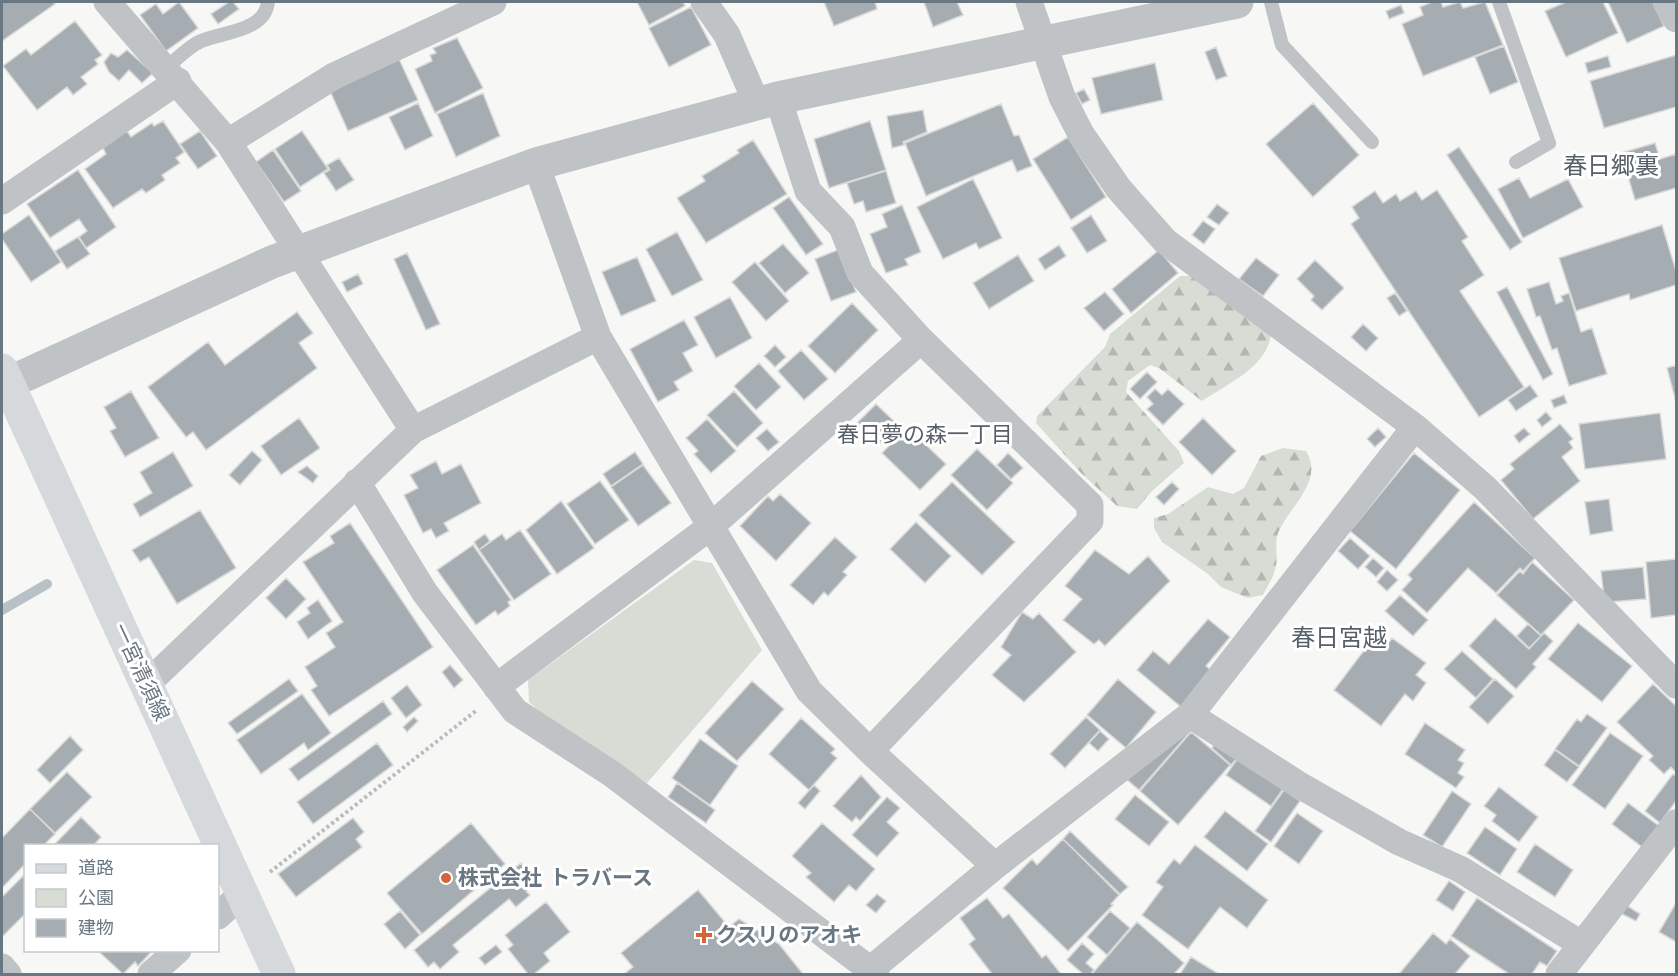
<svg xmlns="http://www.w3.org/2000/svg" width="1678" height="976" viewBox="0 0 1678 976" font-family="'DejaVu Sans','Noto Sans JP',sans-serif">
<style>
.forest{fill:url(#forest-firs)}
.park{fill:#d7dcd5}
.lines{fill:none;stroke-linecap:round;stroke-linejoin:round}
.stream{stroke:#b8c1c6;stroke-width:10}
.building{fill:#a5adb2;stroke:#d9d9d8;stroke-width:1.5}
.path{stroke:#b9bcbe;stroke-width:4;stroke-dasharray:3 3;stroke-linecap:butt}
.service{stroke:#bfc3c6;stroke-width:14}
.minor{stroke:#bfc3c6;stroke-width:27}
.tertiary{stroke:#bfc3c6;stroke-width:33}
.secondary{stroke:#d5d9dc;stroke-width:33}
.poi-dot{fill:#d46439;stroke:#fff;stroke-width:2}
.labels{text-anchor:middle;stroke-width:6;stroke-linejoin:round;paint-order:stroke}
.street-label{font-size:21px;fill:#697783;stroke:#fff}
.poi-label{font-size:21px;font-weight:bold;fill:#697783;stroke:#fff;text-anchor:start}
.neighbourhood-label{font-size:22px;fill:#576069;stroke:#fff}
.quarter-label{font-size:24px;fill:#576069;stroke:#fff}
</style>
<defs>
<pattern id="forest-firs" width="22" height="20" patternUnits="userSpaceOnUse" patternTransform="scale(1.5)"><rect width="22" height="20" fill="#d7dcd5"/><path d="M5 1l3.5 6h-7zM16 11l3.5 6h-7z" fill="#b2b7b2"/></pattern>
</defs>
<rect width="100%" height="100%" fill="#f7f8f5"/>
<path class="forest" d="M1180,276H1192L1271,335C1266,368 1227,384 1202,401L1159,368L1150,365L1128,381L1126,392L1179,451L1184,463L1151,492L1137,509L1117,506L1081,473L1036,423L1037,416L1105,347L1110,334Z
M1283,448L1306,451C1325,480 1289,507 1278,533C1274,544 1279,558 1275,570C1273,578 1267,587 1263,595L1248,598L1221,587L1208,574L1162,542L1154,528V518L1168,514L1208,487L1233,494L1244,488L1261,456Z"/>
<path class="park" d="M694,560L712,563L762,650L647,783L552,723L529,702L528,680Z"/>
<g class="lines">
<path class="stream" d="M2,610L47,584"/>
</g>
<path class="building" d="M2,2H53L55,4L2,41Z
M179,2L198,28L166,51L140,15L156,4L163,14Z
M229,2H233L239,9L218,24L211,14Z
M637,2H683L685,6L649,25Z
M824,2H875L877,9L834,26Z
M924,2H957L963,15L933,27Z
M1432,2H1441L1443,7L1460,2L1463,8L1485,2L1503,45L1423,76L1402,24L1423,15L1420,7Z
M1566,2H1603L1618,33L1566,57L1545,11Z
M1608,2H1653L1664,26L1627,43Z
M1401,5L1404,13L1389,19L1386,11Z
M691,7L711,45L669,67L649,28Z
M75,21L102,55L95,60L98,64L81,77L87,84L73,95L67,87L37,110L3,66L26,49L31,55Z
M457,38L483,88L435,113L415,69L432,61L430,55L436,53L433,48Z
M1504,46L1518,82L1490,94L1475,57Z
M1216,47L1227,76L1216,80L1205,52Z
M127,50L153,73L142,83L129,70L119,81L109,72L104,62L111,53L118,57Z
M1676,55V107L1604,128L1590,81Z
M1608,56L1611,67L1588,73L1585,63Z
M399,59L418,100L348,131L330,91Z
M1155,63L1163,100L1101,114L1092,78Z
M1084,89L1090,100L1082,104L1076,93Z
M483,93L500,136L456,157L437,114Z
M418,103L433,136L405,150L389,117Z
M1313,103L1359,155L1313,197L1266,144Z
M1001,104L1014,136L1019,135L1032,166L1017,172L1012,160L926,196L905,143Z
M923,110L927,132L903,142L904,145L892,148L887,116Z
M163,121L184,152L176,158L180,163L162,175L165,180L146,193L142,189L113,208L85,169L106,154L103,148L127,131L131,137L152,123L154,126Z
M870,121L886,170L829,188L814,139Z
M200,131L217,156L198,169L180,144Z
M302,131L328,169L300,187L275,149Z
M1068,137L1106,197L1071,220L1033,159Z
M753,140L787,194L706,243L677,198L705,181L702,176L739,153L737,150Z
M1655,143L1660,159L1676,154V188L1635,200L1621,153Z
M1459,147L1522,242L1510,250L1447,155Z
M273,150L301,191L284,202L256,162Z
M339,158L354,180L336,191L324,173L330,170L327,165Z
M78,170L116,227L86,248L79,237L87,231L79,219L50,238L27,204Z
M886,171L896,203L866,212L863,201L854,204L847,183Z
M1519,178L1530,198L1568,179L1583,207L1523,238L1498,189Z
M973,179L1002,238L979,249L976,243L943,259L917,207Z
M1437,190L1468,237L1462,241L1484,275L1460,291L1524,387L1479,417L1351,224L1359,218L1352,207L1375,191L1383,203L1396,194L1400,201L1416,191L1422,200Z
M789,197L823,244L806,255L773,208Z
M1217,204L1229,213L1219,225L1207,217Z
M902,205L921,252L905,259L908,265L886,273L870,234L887,227L882,214Z
M29,215L61,262L31,282L2,239V234Z
M1091,215L1107,241L1087,253L1071,228Z
M1203,221L1215,229L1204,244L1192,235Z
M1662,225L1676,271V285L1630,300L1629,294L1576,311L1559,258Z
M677,232L703,280L672,296L646,249Z
M78,237L90,254L67,269L55,251Z
M783,244L809,273L785,293L759,263Z
M1059,245L1066,256L1045,270L1038,259Z
M840,249L856,292L831,301L815,259Z
M1159,250L1178,273L1131,313L1112,289Z
M407,253L440,324L426,330L394,259Z
M1018,255L1034,281L989,309L973,283Z
M637,257L656,301L621,316L602,272Z
M1256,258L1279,275L1263,296L1239,279Z
M1315,260L1344,288L1322,310L1311,300L1314,296L1297,279Z
M755,262L789,301L766,321L732,282Z
M358,274L363,284L347,292L342,282Z
M1549,282L1556,304L1563,301L1561,296L1569,293L1581,332L1592,328L1607,374L1569,386L1557,348L1552,350L1540,316L1536,317L1527,289Z
M1507,287L1553,374L1543,380L1497,292Z
M1105,292L1124,314L1104,331L1084,308Z
M1395,293L1407,311L1399,316L1387,298Z
M730,297L752,338L716,358L694,317Z
M852,303L878,330L835,373L808,346Z
M297,312L313,333L299,343L317,368L206,450L193,432L186,437L148,387L208,342L225,365Z
M684,320L698,345L683,353L693,371L674,382L679,390L658,402L630,349Z
M1363,324L1378,338L1366,351L1351,337Z
M775,345L786,357L775,367L764,356Z
M801,350L828,379L804,400L778,371Z
M759,363L781,387L756,410L734,386Z
M1676,365V402L1667,368Z
M1147,372L1157,382L1140,399L1130,389Z
M1530,385L1538,396L1516,411L1508,400Z
M1155,389L1162,395L1168,389L1184,404L1163,425L1147,409L1153,404L1147,397Z
M131,391L159,438L125,457L110,431L116,428L104,407Z
M734,391L763,423L737,447L707,415Z
M1564,395L1567,403L1554,408L1551,400Z
M876,404L898,425L879,444L857,423Z
M1546,412L1552,419L1542,427L1537,420Z
M1660,413L1666,459L1585,469L1579,424Z
M299,418L320,448L281,475L261,446Z
M1203,418L1236,451L1212,475L1179,442Z
M707,419L736,451L711,473L694,454L698,451L686,438Z
M1560,424L1573,439L1569,442L1573,448L1562,457L1580,481L1533,519L1501,480L1514,469L1510,464Z
M907,427L946,464L920,490L882,453Z
M1378,428L1386,437L1375,447L1367,439Z
M1524,428L1530,434L1519,443L1514,436Z
M767,429L779,442L768,451L756,438Z
M977,449L1013,483L987,510L951,475Z
M252,451L262,460L240,485L229,475Z
M173,452L193,486L140,517L133,504L152,493L140,472Z
M635,452L643,464L611,486L603,474Z
M1008,453L1023,468L1011,479L997,465Z
M1414,453L1460,490L1396,569L1350,531Z
M436,461L442,474L461,464L481,503L444,523L449,531L436,538L431,529L423,533L404,495L418,488L410,475Z
M643,465L671,503L638,526L611,487Z
M307,466L318,476L313,483L298,472Z
M600,481L629,520L595,544L567,504Z
M952,482L1015,542L982,575L919,515Z
M1172,482L1179,489L1164,505L1156,497Z
M780,494L811,523L776,561L740,526L768,496L773,501Z
M1609,499L1613,531L1590,535L1585,502Z
M561,501L594,548L557,574L526,530Z
M1474,502L1535,558L1523,571L1520,568L1496,593L1468,568L1427,613L1402,590L1412,579L1408,575Z
M200,510L236,568L177,604L149,557L140,562L132,550Z
M916,522L951,556L925,583L890,549Z
M350,523L433,647L329,716L311,690L317,686L305,667L335,647L326,633L343,622L303,562L334,543L330,536Z
M520,530L551,574L514,600L479,550L502,534L506,540Z
M485,534L490,541L479,550L474,542Z
M835,537L857,557L843,572L847,575L828,596L824,592L813,605L790,585Z
M1350,538L1370,556L1358,569L1338,551Z
M473,545L511,600L508,602L510,606L498,615L495,611L476,625L437,570Z
M1095,550L1129,574L1148,556L1170,581L1105,646L1099,640L1094,644L1063,620L1082,599L1065,586Z
M1373,558L1384,568L1376,577L1365,567Z
M1676,559V615L1651,618L1646,562Z
M1532,562L1574,600L1541,635L1497,595L1520,571L1523,574Z
M1643,567L1646,599L1609,602L1604,598L1601,571Z
M1387,570L1398,580L1387,591L1377,582Z
M286,578L306,599L286,619L266,598Z
M1400,595L1428,620L1413,636L1385,611Z
M318,600L332,621L308,639L297,622L310,613L307,608Z
M1022,612L1033,619L1039,613L1076,652L1024,702L992,675L1011,655L1001,647Z
M1495,618L1529,649L1544,633L1553,641L1533,664L1536,667L1516,689L1469,646Z
M1208,619L1230,637L1206,666L1212,671L1181,707L1137,670L1153,651L1169,664Z
M1578,623L1632,666L1602,702L1548,659Z
M1528,624L1541,636L1529,648L1517,636Z
M1375,636L1387,645L1392,638L1426,663L1416,675L1426,683L1413,701L1405,694L1381,726L1334,690Z
M1462,651L1493,679L1476,698L1444,669Z
M450,665L463,680L454,688L442,672Z
M289,679L298,691L237,734L228,723Z
M1118,679L1156,712L1126,748L1087,715Z
M1495,679L1514,696L1488,724L1469,707Z
M752,681L784,709L737,761L705,733Z
M1653,684L1676,706V773L1671,767L1664,774L1649,760L1653,756L1617,722Z
M407,685L422,705L406,718L391,698Z
M302,694L331,733L308,750L304,743L261,774L237,740Z
M383,701L392,714L298,781L289,769Z
M1587,714L1607,728L1579,766L1555,749L1577,719L1581,722Z
M414,717L418,721L407,732L403,727Z
M1086,717L1100,730L1065,768L1050,754Z
M801,718L835,749L831,753L837,758L809,790L769,754Z
M1425,723L1465,750L1458,760L1464,763L1458,773L1464,777L1456,788L1405,754Z
M1186,728L1190,732L1139,790L1125,778Z
M1100,731L1109,739L1098,751L1089,743Z
M1191,732L1230,765L1178,825L1140,791Z
M1610,733L1643,756L1605,809L1572,785Z
M70,736L83,750L50,783L37,770Z
M700,739L738,766L710,805L672,778Z
M377,743L393,765L313,824L297,802Z
M1215,743L1238,757L1231,765L1212,748Z
M1555,750L1579,767L1567,782L1544,765Z
M1238,758L1283,789L1271,806L1226,775Z
M67,772L92,797L55,833L30,809Z
M1673,774L1676,776V801L1660,823L1645,811Z
M861,775L881,797L860,821L856,817L852,822L833,806Z
M677,783L715,810L706,823L668,797Z
M814,785L820,791L805,809L798,803Z
M1499,787L1538,817L1519,842L1492,821L1496,815L1484,806Z
M1284,790L1300,801L1271,842L1255,831Z
M1452,791L1471,804L1442,847L1423,835Z
M1135,795L1169,822L1149,846L1115,819Z
M887,797L900,808L887,822L899,833L877,857L852,835Z
M1628,803L1659,826L1642,847L1612,824Z
M30,809L55,834L43,846H26V863L2,888V838Z
M1225,811L1268,844L1247,871L1204,837Z
M1297,813L1323,831L1299,864L1274,846Z
M81,817L101,837L93,846H53Z
M353,818L364,832L356,839L362,847L296,897L278,874Z
M471,823L505,864L422,934L387,893Z
M822,823L875,869L856,891L849,885L834,902L806,877L811,873L792,856Z
M1485,827L1517,849L1500,875L1467,853Z
M1070,831L1128,887L1120,894L1063,839Z
M1063,839L1119,895L1111,904L1113,905L1068,951L1003,888L1032,859L1037,865Z
M1535,844L1573,870L1555,897L1517,872Z
M1195,845L1268,900L1247,928L1220,907L1188,949L1142,915L1163,887L1156,882L1174,859L1180,864Z
M521,863L537,883L526,891L530,895L516,907L509,899L453,945L459,952L440,969L434,962L428,967L414,950Z
M26,873V913L2,937V897Z
M1449,881L1465,892L1453,911L1436,900Z
M698,890L729,927L739,919L779,944L803,974H624L633,967L621,953Z
M877,894L886,901L876,913L866,905Z
M987,898L1003,918L1009,914L1042,958L1046,955L1061,974H992L969,944L975,939L960,918Z
M1477,898L1557,951L1547,966L1540,962L1532,974H1509L1451,936Z
M546,902L570,932L544,953L550,961L534,974H528L508,949L513,945L505,935Z
M1676,903V942L1659,932Z
M1626,905L1640,914L1636,921L1622,914Z
M400,911L420,935L405,949L384,924Z
M1110,911L1130,928L1107,955L1087,937Z
M1137,922L1184,963L1174,974H1092Z
M1433,933L1446,944L1450,939L1470,956L1455,974H1399Z
M1082,943L1094,954L1086,963L1094,970L1090,974H1083L1067,960Z
M496,945L502,952L485,965L479,958Z
M97,950H153L138,966L135,962L123,974Z
M1191,957L1219,974H1180Z"/>
<g class="lines">
<path class="path" d="M270,872L477,710"/>
<path class="service" d="M1271,2L1282,45L1372,142
M1499,2L1549,143L1516,162
M166,68C177,59 191,44 204,40C224,32 265,31 268,2"/>
<path class="minor" d="M107,2L228,142L413,430
M704,2L727,35L757,104
M1029,2L1062,97L1081,134L1119,189L1165,241L1415,427L1485,488L1676,685
M1666,2L1676,19
M228,142L334,76L493,2
M2,201L178,81
M598,337L809,691L870,751L995,866
M357,482L425,593L515,711L612,774L876,974
M147,684L413,430L598,337L536,164
M496,687L710,527L921,340L860,273L842,227L808,191L778,98
M1190,715L1301,786L1399,842L1460,869L1581,944
M870,751L1090,521V505L921,340
M218,916L242,894
M2,967L8,974
M870,970L995,866L1190,715L1415,427
M151,974L178,950
M1559,974L1676,823"/>
<path class="tertiary" d="M2,386L272,262L536,164L778,98L1237,2"/>
<path class="secondary" d="M2,370L279,974"/>
</g>
<g class="poi-dot">
<circle cx="446" cy="878" r="6"/>
<path d="M701 926h6v6h6v6h-6v6h-6v-6h-6v-6h6z"/>
</g>
<g class="labels">
<g class="street-label">
<text transform="translate(141 672) rotate(65)" y="7">一宮清須線</text>
</g>
<g class="poi-label">
<text x="458" y="885">株式会社 トラバース</text>
<text x="716" y="942">クスリのアオキ</text>
</g>
<g class="neighbourhood-label">
<text x="925" y="442">春日夢の森一丁目</text>
</g>
<g class="quarter-label">
<text x="1611" y="174">春日郷裏</text>
<text x="1339" y="646">春日宮越</text>
</g>
</g>
<rect width="1678" height="976" fill="none" stroke="#697783" stroke-width="6"/>
<rect x="24" y="844" width="195" height="108" fill="#ffffff" stroke="#c3c9cd" stroke-width="1.5"/>
<rect x="36" y="864" width="30" height="9" fill="#d5d9dc" stroke="#c3c9cd" stroke-width="1.5"/>
<text x="78" y="874" font-size="18" fill="#697783">道路</text>
<rect x="36" y="889" width="30" height="18" fill="#d7dcd5" stroke="#c3c9cd" stroke-width="1.5"/>
<text x="78" y="904" font-size="18" fill="#697783">公園</text>
<rect x="36" y="919" width="30" height="18" fill="#a5adb2" stroke="#c3c9cd" stroke-width="1.5"/>
<text x="78" y="934" font-size="18" fill="#697783">建物</text>
</svg>
